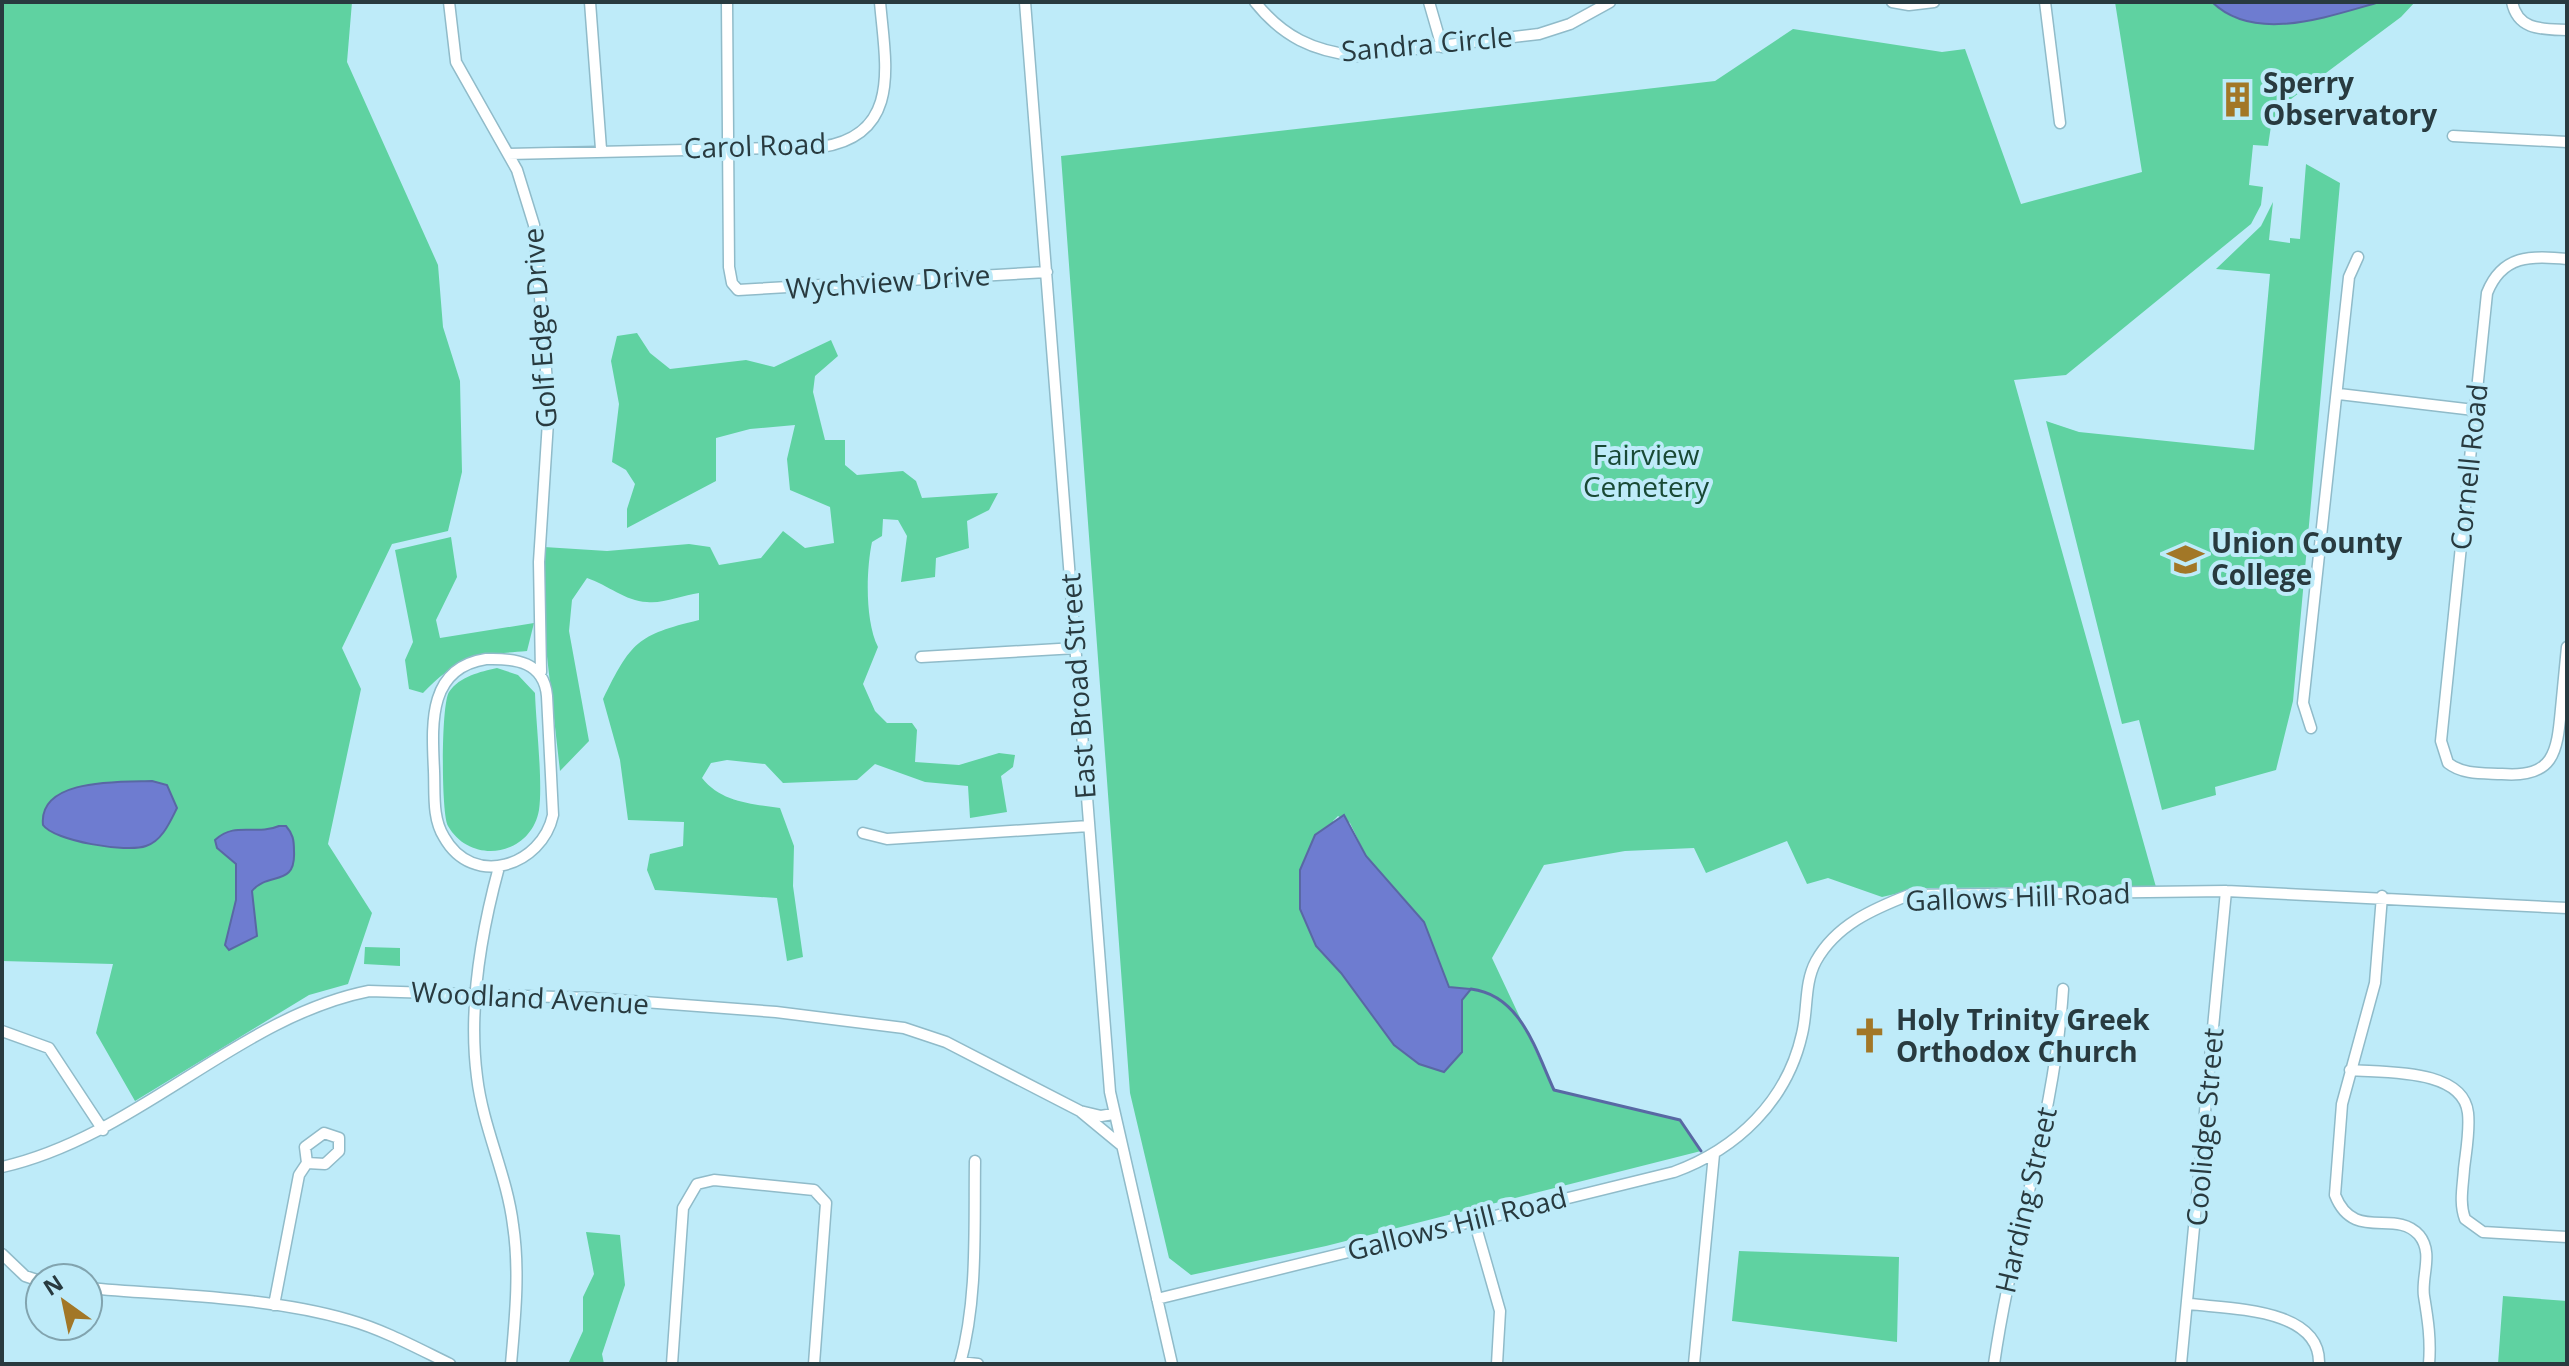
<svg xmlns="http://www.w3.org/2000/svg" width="2569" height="1366" viewBox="0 0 2569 1366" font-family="'Open Sans',sans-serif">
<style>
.green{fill:#5fd2a1;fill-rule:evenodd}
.water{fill:#6e7cd0;stroke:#5968a4;stroke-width:2}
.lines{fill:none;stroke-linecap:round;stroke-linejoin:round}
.stream{stroke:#5968a4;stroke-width:3}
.minor-casing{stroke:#90bbc9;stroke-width:13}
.minor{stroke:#fff;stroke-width:10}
.labels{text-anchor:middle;stroke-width:8;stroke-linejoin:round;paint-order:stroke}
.street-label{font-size:28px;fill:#283a3f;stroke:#beebf9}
.poi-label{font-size:28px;font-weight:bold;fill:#283a3f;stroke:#beebf9;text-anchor:start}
.park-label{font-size:28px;fill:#194935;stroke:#beebf9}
</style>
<rect width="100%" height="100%" fill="#beebf9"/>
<path class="green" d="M2,2H352L347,62L438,265L443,327L460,381L462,472L448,531L392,544L342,648L361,689L328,844L372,913L348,984L309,995L135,1101L96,1033L113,964L2,961Z
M2115,2H2415L2401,17L2287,102L2271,126L2268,146L2253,145L2249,185L2263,187L2261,205L2251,224L2066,375L2014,380L2156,887L1921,888L1882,897L1828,878L1807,884L1787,841L1706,873L1694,848L1625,851L1544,865L1492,958L1554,1090L1680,1120L1701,1151L1326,1246L1191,1275L1169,1258L1130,1093L1061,156L1715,81L1793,29L1942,52L1965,49L2021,204L2142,172ZM1338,816L1350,823L1366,856L1424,922L1449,987L1469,989L1462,1000V1052L1341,973L1316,946L1333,821Z
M2306,164L2340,183L2293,701L2276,770L2215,787L2216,795L2162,810L2139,720L2122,724L2046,421L2079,432L2254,450L2270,274L2216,269L2261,226L2273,202L2269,240L2290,243V238L2300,239Z
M637,333L650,353L670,369L746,360L774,367L831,340L838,356L815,376L813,392L825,440H845V465L857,475L903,471L916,481L922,498L998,493L989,510L967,521L969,548L936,558L935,577L901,582L907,536L898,520L883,519L882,536L872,542C866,571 865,621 878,647L863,684L875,711L887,723H912L917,730L915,762L959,765L999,753L1015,755L1013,767L1001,776L1007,812L970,818L968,786L925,782L875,764L857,780L783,783L765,764L727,760L711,763L702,778C721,802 751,804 780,808L794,846L793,886L803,957L787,961L777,898L655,890L647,870L650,854L683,846L684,822L628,820L620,760L603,699C631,642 637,635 699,620V593C683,595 663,604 647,602C625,601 608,585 587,578L572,600L569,631L589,741L560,771L544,630V547L607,551L689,544L710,547L719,565L761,558L783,531L805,548L834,543L830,507L790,490L787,459L795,425L750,429L716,438V481L627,528V509L635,484L626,470L612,462L619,404L611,361L617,336Z
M451,537L457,577L436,620L440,638L534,623L527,651C478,655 459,655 423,693L409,689L405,660L413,642L395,550Z
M497,668L518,675L535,693C536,724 543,782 539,810C531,856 471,866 448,826C441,814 441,704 449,692C460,676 480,672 497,668Z
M365,947L400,948V966L364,964Z
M586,1232L620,1235L625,1285L602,1354L604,1364H568L583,1331V1297L594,1274Z
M1739,1251L1899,1257L1897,1342L1732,1321Z
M2503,1296L2567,1301V1364H2498Z"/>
<path class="water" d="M2212,2H2380C2329,16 2255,44 2212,2Z
M152,781L167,785L177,808C170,822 162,841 146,846C127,853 54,841 43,825C38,778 120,782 152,781Z
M1344,815L1366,856L1424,922L1449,987L1471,989L1462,1000V1052L1444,1072L1419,1064L1394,1045L1341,973L1316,946L1300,909V870L1315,835Z
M279,826H286C293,834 294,840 294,851C296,888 268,871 252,891L257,936L229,950L225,945L236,900V864L217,848L215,840C235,821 256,836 279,826Z"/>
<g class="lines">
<path class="stream" d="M1471,989C1521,995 1536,1051 1554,1090L1680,1120L1701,1151"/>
<defs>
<path id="minor" d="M449,2L456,62L517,170L534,225L549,406L539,562L541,672
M590,2L601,149
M727,2L729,267L732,283L738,290L1047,272
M1025,2L1110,1092L1172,1364
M1255,2C1283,37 1313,51 1357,56L1539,34L1570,24L1610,2
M1429,2L1442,47
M1892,2L1909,5L1934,2
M2045,2L2060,123
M2512,2C2518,31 2543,29 2567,30
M2453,136L2567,142
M508,154L821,147C903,135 885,62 880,2
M2567,259C2531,255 2502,255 2487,293L2441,741L2448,763C2463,775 2484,773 2502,774C2554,778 2557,753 2561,709C2563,688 2565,667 2567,647
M2339,394L2474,410
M921,657L1076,648
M486,659C516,658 544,662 547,696L553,815C542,866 473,889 444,837C432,818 435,793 434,771C432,725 427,668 486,659Z
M2311,728L2303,703L2349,277L2358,257
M863,833L887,839L1089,826
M499,867C481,933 468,1008 477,1077C483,1128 507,1175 513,1225C520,1271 515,1318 511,1364
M2382,896L2375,983L2342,1104L2335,1195C2354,1243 2395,1208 2419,1235C2434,1253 2421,1276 2424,1296C2428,1320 2431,1340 2429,1364
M2,1031L49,1048L103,1130
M2350,1070C2384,1073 2463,1068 2468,1113C2470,1131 2466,1151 2464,1169C2463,1186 2459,1203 2465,1219L2483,1232L2567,1237
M1081,1112L1121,1145
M324,1133L339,1138V1151L325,1164L307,1163L305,1147Z
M2,1167C138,1136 238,1017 369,991L591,998L776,1012L904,1028L946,1042L1080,1111L1101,1116L1113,1114
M1474,1220L1500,1311L1497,1364
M2,1254L25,1276L40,1281
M88,1288C174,1296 266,1296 349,1320C384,1330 417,1348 450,1364
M1157,1299L1674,1172C1737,1149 1787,1101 1802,1034C1808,1010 1804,983 1816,961C1836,925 1873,909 1909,895L2226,891L2567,908
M2190,1304C2230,1309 2321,1308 2319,1364
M274,1305L299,1175L307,1163
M960,1362L978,1364
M672,1364L683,1208L697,1184L714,1180L814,1190L826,1203L814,1364
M960,1364C978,1298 974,1229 975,1161
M1694,1364L1714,1154
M1994,1364C2012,1238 2055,1116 2063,989
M2181,1364L2226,891"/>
</defs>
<use href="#minor" class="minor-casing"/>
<use href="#minor" class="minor"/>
</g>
<defs>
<symbol id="building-bare" viewBox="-9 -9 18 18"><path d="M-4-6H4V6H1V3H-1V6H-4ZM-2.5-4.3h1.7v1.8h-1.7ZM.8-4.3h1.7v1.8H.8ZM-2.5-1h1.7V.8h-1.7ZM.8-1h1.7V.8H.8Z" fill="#a27727" stroke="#beebf9" stroke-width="2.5" paint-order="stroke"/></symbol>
<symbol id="university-bare" viewBox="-9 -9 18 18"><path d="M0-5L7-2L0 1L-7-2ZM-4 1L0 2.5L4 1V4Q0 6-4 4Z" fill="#a27727" stroke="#beebf9" stroke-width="2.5" paint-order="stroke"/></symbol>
<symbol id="church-bare" viewBox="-9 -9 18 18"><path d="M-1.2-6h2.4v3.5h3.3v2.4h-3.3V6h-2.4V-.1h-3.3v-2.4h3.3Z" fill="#a27727" stroke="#beebf9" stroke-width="2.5" paint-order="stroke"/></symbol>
</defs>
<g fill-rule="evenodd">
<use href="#building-bare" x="2212" y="74" width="51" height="51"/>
<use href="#university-bare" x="2160" y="534" width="51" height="51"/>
<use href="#church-bare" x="1844" y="1010" width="51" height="51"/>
</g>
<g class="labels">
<g class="street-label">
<text transform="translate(1427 44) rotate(-5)" y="10">Sandra Circle</text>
<text transform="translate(755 146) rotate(-2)" y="10">Carol Road</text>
<text transform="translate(888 282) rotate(-4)" y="10">Wychview Drive</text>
<text transform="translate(540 328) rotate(-94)" y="10">Golf Edge Drive</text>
<text transform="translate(2469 467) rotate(-84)" y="10">Cornell Road</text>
<text transform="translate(1078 686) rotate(-94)" y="10">East Broad Street</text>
<text transform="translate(2018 897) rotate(-2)" y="10">Gallows Hill Road</text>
<text transform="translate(530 998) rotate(3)" y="10">Woodland Avenue</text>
<text transform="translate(2205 1127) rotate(-85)" y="10">Coolidge Street</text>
<text transform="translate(2026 1200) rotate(-77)" y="10">Harding Street</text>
<text transform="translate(1457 1224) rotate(-14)" y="10">Gallows Hill Road</text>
</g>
<g class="poi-label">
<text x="2263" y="93">Sperry<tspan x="2263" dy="32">Observatory</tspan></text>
<text x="2211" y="553">Union County<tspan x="2211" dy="32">College</tspan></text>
<text x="1896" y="1030">Holy Trinity Greek<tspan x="1896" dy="32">Orthodox Church</tspan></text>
</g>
<g class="park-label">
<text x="1646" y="465">Fairview<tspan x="1646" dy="32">Cemetery</tspan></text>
</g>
</g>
<rect width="2569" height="1366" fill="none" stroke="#283a3f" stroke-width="8"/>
<g transform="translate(64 1302) rotate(327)"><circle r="38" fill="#beebf9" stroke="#82a4af" stroke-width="2"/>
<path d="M0-6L14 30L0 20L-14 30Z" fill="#a27727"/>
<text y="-12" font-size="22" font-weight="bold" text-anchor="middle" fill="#283a3f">N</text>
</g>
</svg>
